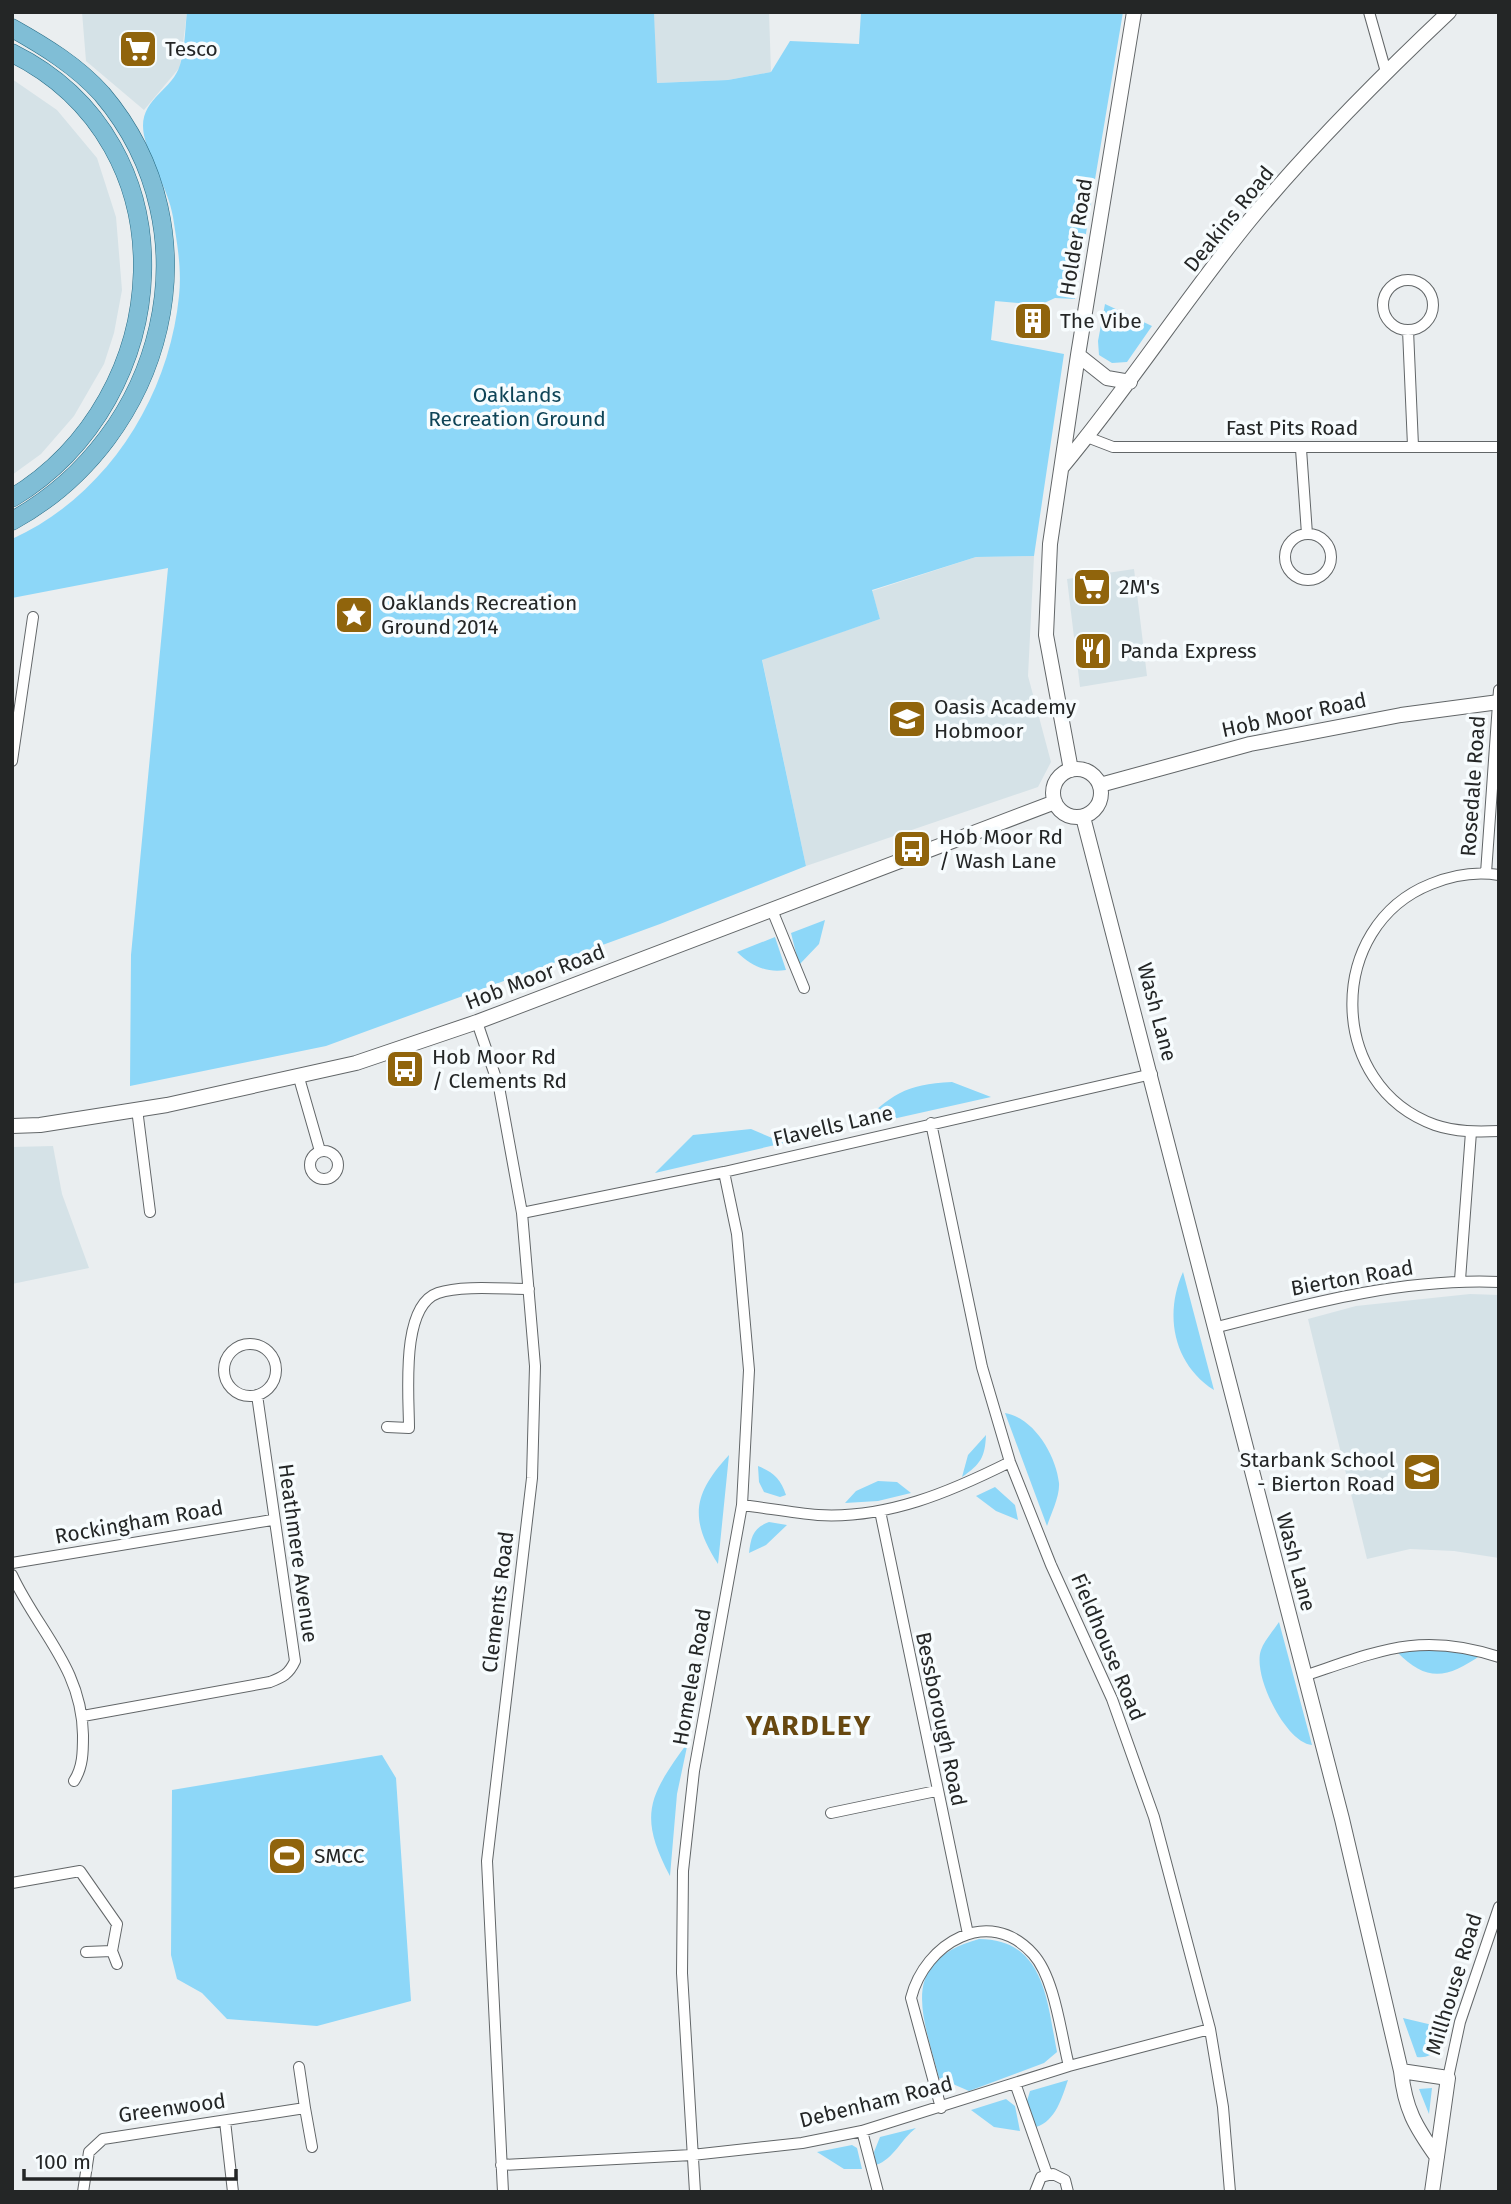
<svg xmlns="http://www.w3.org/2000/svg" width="1511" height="2204" viewBox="0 0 1511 2204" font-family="'Fira Sans',sans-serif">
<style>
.built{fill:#d5e2e7}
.green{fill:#8dd7f8}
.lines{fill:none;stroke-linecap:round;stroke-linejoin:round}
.minor-casing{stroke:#626668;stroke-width:12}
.tertiary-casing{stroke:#626668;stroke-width:16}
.primary-casing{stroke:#296d86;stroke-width:19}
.minor{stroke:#fff;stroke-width:10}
.tertiary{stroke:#fff;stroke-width:14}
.primary{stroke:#80bed6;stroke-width:18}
.labels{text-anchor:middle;stroke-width:7;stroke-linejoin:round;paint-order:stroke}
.poi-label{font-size:21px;fill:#242626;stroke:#f7fcfe;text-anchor:start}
.street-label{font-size:21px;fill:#242626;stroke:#f7fcfe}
.park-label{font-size:21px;fill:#0e4457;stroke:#f7fcfe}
.district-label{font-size:28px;font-weight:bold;letter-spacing:2px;fill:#674811;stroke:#f7fcfe}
</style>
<rect width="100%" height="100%" fill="#eaeef0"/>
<path class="built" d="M82,12H187L180,67L144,110L86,61Z
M654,12H769L771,72L728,80L656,83Z
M12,79L57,110L97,158L116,217L122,290L114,333L104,364L74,416L41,454L12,475Z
M1034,556L1028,676L1051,762L1038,787L806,866L762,659L880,619L872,591L976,557Z
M1134,569L1147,676L1080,687L1067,579Z
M53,1146L62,1194L89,1268L12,1284V1147Z
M1470,1294L1499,1295V1558L1454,1551L1410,1549L1367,1559L1308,1319L1356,1306Z"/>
<path class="green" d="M187,12H654L657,83L728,80L771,72L790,41L859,44L861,12H1123L1075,299L1055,298L1040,305L995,301L991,340L1064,354L1034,556L976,557L872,590L880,619L762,660L806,866L660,924L326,1046L130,1086L131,955L168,568L12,598V539C107,496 169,397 179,296C182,269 177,243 173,217C169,189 143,150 143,126C143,98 173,89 180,65C185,49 185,29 187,12Z
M1105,304L1152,326L1127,362L1112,363L1099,355L1098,341Z
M825,920L819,944L799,965L791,933Z
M775,937L786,970C766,973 751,966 737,952Z
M952,1082L991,1097L857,1127C892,1095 904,1084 952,1082Z
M751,1129L784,1143L655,1173L693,1135Z
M1183,1272L1214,1390C1173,1364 1164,1314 1183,1272Z
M1005,1413C1034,1418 1056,1455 1059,1483C1060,1496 1051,1514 1047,1526Z
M986,1435C985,1457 981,1464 962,1477L968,1455Z
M729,1455L718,1564C689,1519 693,1494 729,1455Z
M758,1466C773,1472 781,1479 786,1495L780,1497L764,1492L759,1482Z
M878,1481L897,1482L911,1493L878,1501L845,1503L856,1491Z
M995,1487L1015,1505L1018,1520L996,1511L976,1496Z
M769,1522L787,1525L766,1545L749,1553C751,1537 753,1528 769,1522Z
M1279,1622L1312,1745C1286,1743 1252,1675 1261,1650C1264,1641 1273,1631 1279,1622Z
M1454,1647L1481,1655C1448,1678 1427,1683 1397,1652Z
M688,1742L677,1794L670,1876C637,1814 650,1795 688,1742Z
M382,1755L396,1778L411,2001L317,2026L227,2019L202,1993L177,1979L171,1955L172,1790Z
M979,1939C1045,1939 1047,2002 1057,2052L1044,2063L969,2091L939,2078C923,2015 897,1962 979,1939Z
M1403,2018L1445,2028C1438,2044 1437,2059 1417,2057Z
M1068,2080C1062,2097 1056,2121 1036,2127L1027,2101L1030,2091Z
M1432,2088L1429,2114L1419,2089Z
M1006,2099L1015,2106L1020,2131L994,2127L971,2110Z
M916,2128C901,2139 894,2159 876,2165L874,2152L880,2137Z
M852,2145L857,2148L862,2169H844L817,2152Z"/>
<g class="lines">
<defs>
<path id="minor" d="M1369,12L1386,72
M1383 305a25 25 0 1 1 50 0a25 25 0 1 1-50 0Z
M1408,330L1413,446
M1087,437L1113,447H1499
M1301,449L1307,534
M1285 557a23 23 0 1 1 46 0a23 23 0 1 1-46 0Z
M12,761L33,617
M1486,873L1499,690
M1499,875C1475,871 1453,875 1431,884C1325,926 1326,1086 1435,1125C1456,1132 1477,1132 1499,1131
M772,910L804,988
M477,1022L499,1087L522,1213L535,1366L532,1478L487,1861L503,2192
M299,1078L320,1151
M137,1109L150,1212
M931,1123L982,1367L1010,1462L1051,1565L1112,1699L1154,1817L1210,2029L1223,2107L1230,2192
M310 1165a14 14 0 1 1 28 0a14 14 0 1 1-28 0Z
M522,1213L724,1172L1152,1074
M1460,1280L1471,1132
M1214,1328C1307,1304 1402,1278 1499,1282
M224 1370a26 26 0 1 1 52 0a26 26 0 1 1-52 0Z
M387,1427L409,1428C409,1395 400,1306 438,1293C461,1285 504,1289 529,1289
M742,1505C767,1508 793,1513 818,1515C887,1519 950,1492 1010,1462
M880,1511L968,1934
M12,1563L272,1520
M12,1575C38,1631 82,1668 83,1735C83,1752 83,1767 74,1781
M1304,1676C1379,1651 1420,1631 1499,1657
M83,1716L270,1682C283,1677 289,1674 295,1661L257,1395
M831,1813L936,1791
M12,1883L80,1871L117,1924L112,1951
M86,1952L112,1951L117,1964
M1448,2078L1460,2022L1499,1907
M1015,2083L1047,2174
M305,2108L312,2147
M941,2108L911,1998C925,1943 989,1905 1033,1954C1055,1978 1061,2035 1069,2066
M225,2121L233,2192
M862,2131L878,2192
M501,2165L692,2155L802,2143L862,2131L1069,2066L1210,2029
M83,2192L89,2152L103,2139L305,2108L299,2067
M695,2192L682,1973L683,1871L694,1771L742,1505L749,1370L737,1234L724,1172
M1035,2192L1041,2177L1053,2174L1065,2180L1068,2192"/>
<path id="tertiary" d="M1078,355L1107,378L1130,382
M1062,467C1128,388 1184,301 1249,221C1310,147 1379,78 1449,12
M1053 793a24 24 0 1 1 48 0a24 24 0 1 1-48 0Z
M1071,770L1046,635L1050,544L1078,355L1134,12
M1100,785L1250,744L1401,715L1499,702
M1083,817L1342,1819L1401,2071C1405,2109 1415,2126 1437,2157
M12,1126L40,1125L167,1105L356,1063L477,1022L1055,802
M1401,2071L1448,2078L1432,2192"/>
<path id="primary" d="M12,28C44,46 77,66 102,94C219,232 165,437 12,521
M12,53C195,144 177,398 12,498"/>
</defs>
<use href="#minor" class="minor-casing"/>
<use href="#tertiary" class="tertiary-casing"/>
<use href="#primary" class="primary-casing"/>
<use href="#minor" class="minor"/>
<use href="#tertiary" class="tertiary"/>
<use href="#primary" class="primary"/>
</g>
<defs>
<symbol id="supermarket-square" viewBox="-11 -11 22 22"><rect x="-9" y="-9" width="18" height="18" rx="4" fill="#90640c" stroke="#f7fcfe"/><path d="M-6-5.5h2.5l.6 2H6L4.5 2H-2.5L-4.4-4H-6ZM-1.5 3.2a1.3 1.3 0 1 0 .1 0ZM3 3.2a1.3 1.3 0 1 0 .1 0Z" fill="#fff"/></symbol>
<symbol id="building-square" viewBox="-11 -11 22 22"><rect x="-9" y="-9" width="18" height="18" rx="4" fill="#90640c" stroke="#f7fcfe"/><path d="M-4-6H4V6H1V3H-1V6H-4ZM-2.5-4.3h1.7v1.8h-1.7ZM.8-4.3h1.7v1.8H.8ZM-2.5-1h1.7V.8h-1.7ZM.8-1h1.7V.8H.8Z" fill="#fff"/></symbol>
<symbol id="sight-square" viewBox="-11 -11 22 22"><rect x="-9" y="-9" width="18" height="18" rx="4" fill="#90640c" stroke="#f7fcfe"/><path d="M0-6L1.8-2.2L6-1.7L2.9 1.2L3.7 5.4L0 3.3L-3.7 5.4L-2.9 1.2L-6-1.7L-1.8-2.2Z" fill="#fff"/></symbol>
<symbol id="restaurant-square" viewBox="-11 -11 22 22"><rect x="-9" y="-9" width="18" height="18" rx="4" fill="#90640c" stroke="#f7fcfe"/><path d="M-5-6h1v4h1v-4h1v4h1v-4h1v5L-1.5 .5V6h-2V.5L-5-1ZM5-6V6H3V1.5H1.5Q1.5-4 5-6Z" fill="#fff"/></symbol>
<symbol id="school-square" viewBox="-11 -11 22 22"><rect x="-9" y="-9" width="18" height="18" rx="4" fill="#90640c" stroke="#f7fcfe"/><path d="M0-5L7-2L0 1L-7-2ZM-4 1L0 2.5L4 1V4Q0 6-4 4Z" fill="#fff"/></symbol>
<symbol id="bus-square" viewBox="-11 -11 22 22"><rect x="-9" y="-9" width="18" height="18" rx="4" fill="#90640c" stroke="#f7fcfe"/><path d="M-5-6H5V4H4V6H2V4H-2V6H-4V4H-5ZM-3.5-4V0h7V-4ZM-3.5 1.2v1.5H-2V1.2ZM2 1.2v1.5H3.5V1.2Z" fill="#fff"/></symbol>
<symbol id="stadium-square" viewBox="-11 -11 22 22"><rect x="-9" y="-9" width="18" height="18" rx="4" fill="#90640c" stroke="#f7fcfe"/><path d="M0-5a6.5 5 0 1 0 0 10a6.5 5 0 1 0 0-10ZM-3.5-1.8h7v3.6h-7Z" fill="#fff"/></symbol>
</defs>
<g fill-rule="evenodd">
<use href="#supermarket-square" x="116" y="27" width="44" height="44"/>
<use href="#building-square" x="1011" y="299" width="44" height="44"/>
<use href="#supermarket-square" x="1070" y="565" width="44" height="44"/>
<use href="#sight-square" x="332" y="593" width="44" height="44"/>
<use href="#restaurant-square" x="1071" y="629" width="44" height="44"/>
<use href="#school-square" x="885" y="697" width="44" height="44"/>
<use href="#bus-square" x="890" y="827" width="44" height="44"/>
<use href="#bus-square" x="383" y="1047" width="44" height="44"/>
<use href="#school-square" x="1400" y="1450" width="44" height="44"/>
<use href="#stadium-square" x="265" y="1834" width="44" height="44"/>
</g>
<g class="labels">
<g class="poi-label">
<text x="165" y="56">Tesco</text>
<text x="1060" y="328">The Vibe</text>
<text x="1119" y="594">2M's</text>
<text x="381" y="610">Oaklands Recreation<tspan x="381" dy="24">Ground 2014</tspan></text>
<text x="1120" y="658">Panda Express</text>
<text x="934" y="714">Oasis Academy<tspan x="934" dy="24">Hobmoor</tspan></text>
<text x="939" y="844">Hob Moor Rd<tspan x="939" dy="24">/ Wash Lane</tspan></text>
<text x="432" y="1064">Hob Moor Rd<tspan x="432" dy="24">/ Clements Rd</tspan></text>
<text x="1395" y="1467" text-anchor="end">Starbank School<tspan x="1395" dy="24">- Bierton Road</tspan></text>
<text x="314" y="1863">SMCC</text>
</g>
<g class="street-label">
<text transform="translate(1229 219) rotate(-51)" y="7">Deakins Road</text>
<text transform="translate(1076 237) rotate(-81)" y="7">Holder Road</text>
<text x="1292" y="435">Fast Pits Road</text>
<text transform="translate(1294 715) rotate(-12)" y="7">Hob Moor Road</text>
<text transform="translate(1473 786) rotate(-86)" y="7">Rosedale Road</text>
<text transform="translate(535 977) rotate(-21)" y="7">Hob Moor Road</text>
<text transform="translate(1157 1012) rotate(75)" y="7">Wash Lane</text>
<text transform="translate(833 1126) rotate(-13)" y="7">Flavells Lane</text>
<text transform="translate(1352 1278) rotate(-10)" y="7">Bierton Road</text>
<text transform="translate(139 1522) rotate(-10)" y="7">Rockingham Road</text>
<text transform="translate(298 1553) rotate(82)" y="7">Heathmere Avenue</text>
<text transform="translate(1296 1562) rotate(75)" y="7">Wash Lane</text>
<text transform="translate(498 1602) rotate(-83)" y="7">Clements Road</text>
<text transform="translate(1108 1647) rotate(67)" y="7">Fieldhouse Road</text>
<text transform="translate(692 1677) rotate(-80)" y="7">Homelea Road</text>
<text transform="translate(941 1719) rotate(78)" y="7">Bessborough Road</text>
<text transform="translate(1454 1984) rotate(-73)" y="7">Millhouse Road</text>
<text transform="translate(876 2102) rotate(-14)" y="7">Debenham Road</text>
<text transform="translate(172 2108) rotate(-8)" y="7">Greenwood</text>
</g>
<g class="park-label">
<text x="517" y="402">Oaklands<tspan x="517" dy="24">Recreation Ground</tspan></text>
</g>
<g class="district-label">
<text x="809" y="1735">YARDLEY</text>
</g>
</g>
<rect width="1511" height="2204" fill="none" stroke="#242626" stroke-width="28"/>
<path d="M24 2169v10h212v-10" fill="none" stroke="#242626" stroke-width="3.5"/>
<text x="35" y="2169" font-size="21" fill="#242626" stroke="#f7fcfe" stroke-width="5" paint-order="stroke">100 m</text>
</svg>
